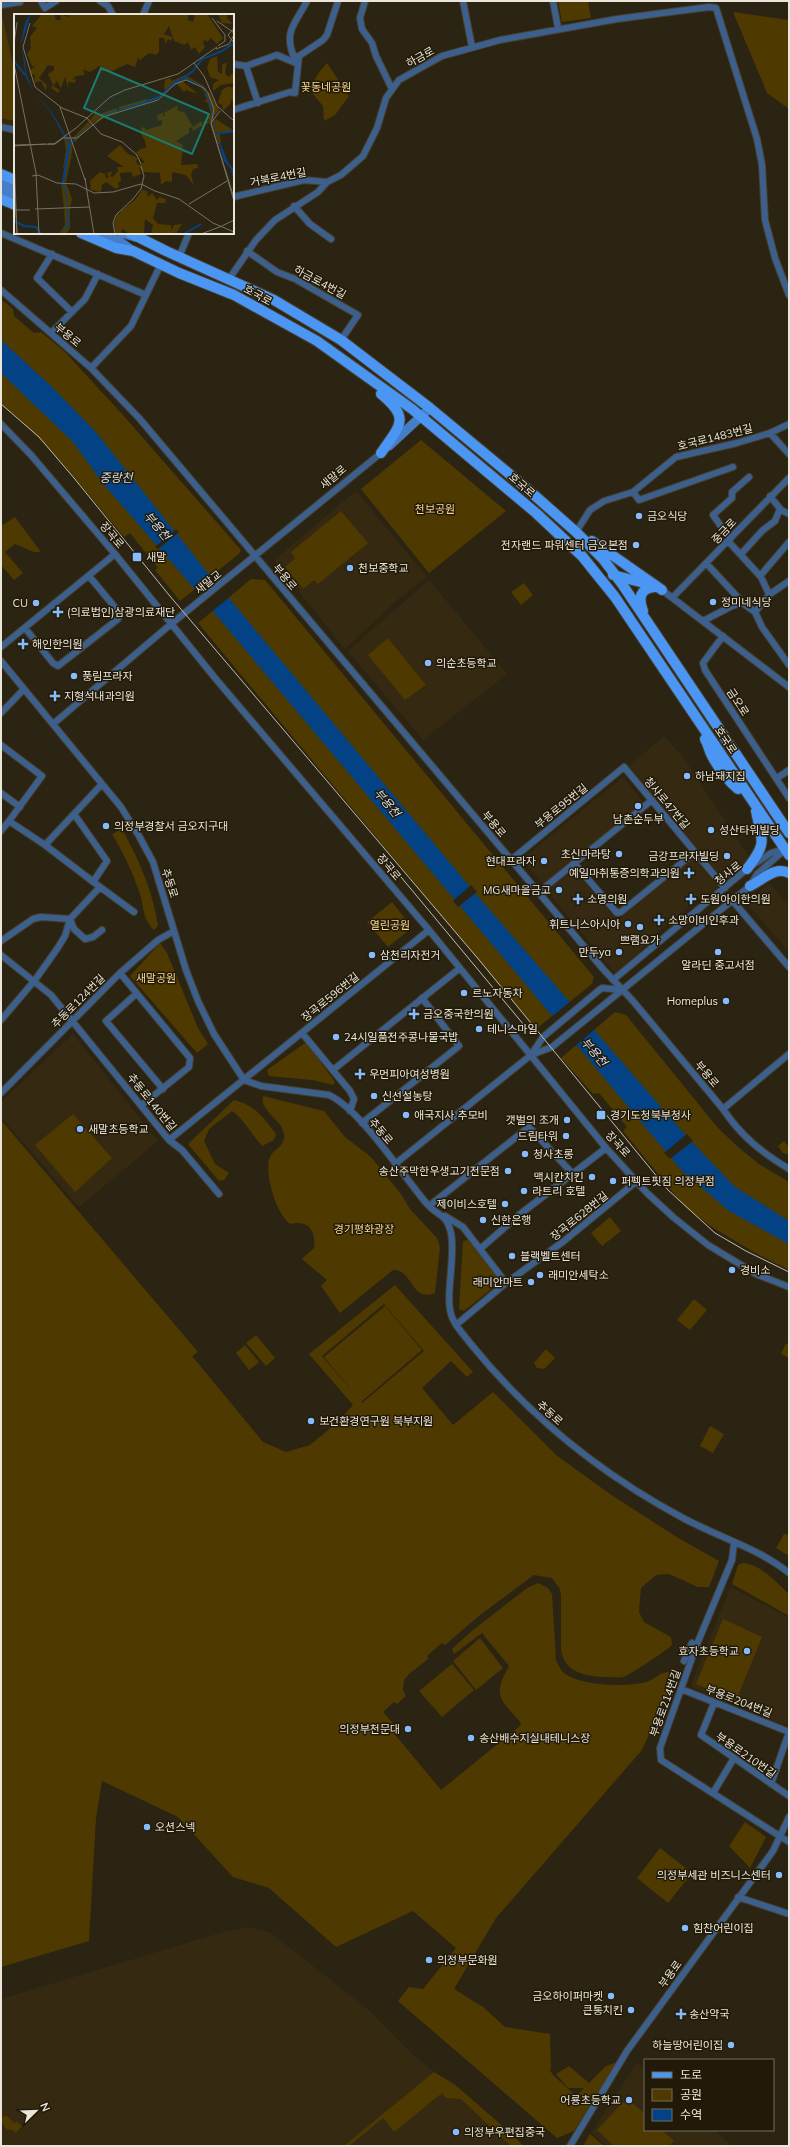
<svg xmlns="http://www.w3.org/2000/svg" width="790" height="2147" viewBox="0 0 790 2147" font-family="Mulish,'Noto Sans KR',sans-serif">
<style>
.built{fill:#352a11}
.green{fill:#4e3900;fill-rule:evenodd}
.water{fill:#034385}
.pier{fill:#2c2412}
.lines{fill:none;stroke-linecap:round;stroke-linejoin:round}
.street-casing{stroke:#473f2e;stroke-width:8}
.secondary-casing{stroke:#473f2e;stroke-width:10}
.primary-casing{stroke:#473f2e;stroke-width:12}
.street{stroke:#3c5f8b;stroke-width:6}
.secondary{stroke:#457ec6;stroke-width:9}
.primary{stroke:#4b96f3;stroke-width:10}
.tram{stroke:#c1bcaf;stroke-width:1}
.poi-dot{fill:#87bbfc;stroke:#221a09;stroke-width:1.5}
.labels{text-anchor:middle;stroke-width:3;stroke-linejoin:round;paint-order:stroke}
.street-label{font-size:11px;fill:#ebe6db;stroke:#221a09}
.park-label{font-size:11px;fill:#f7d693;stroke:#221a09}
.poi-label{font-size:11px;fill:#ebe6db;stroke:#221a09;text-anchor:start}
.water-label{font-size:12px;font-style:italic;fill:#cddcef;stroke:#221a09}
.inset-river{fill:none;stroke:#034385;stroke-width:2}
.inset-road{fill:none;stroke:#787262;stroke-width:1}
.view{fill:#1a7c73;fill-opacity:0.15;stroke:#1a7c73;stroke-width:2}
.inset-edge{fill:none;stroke:#ebe6db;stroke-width:2}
</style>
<rect width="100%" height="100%" fill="#2c2412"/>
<path class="built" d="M21,1H37L44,15H15V126L1,123V8L20,5Z
M356,491L427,577L397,600L345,649L274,560Z
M429,580L507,674L423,740L348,651Z
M664,736L683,757L751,860L725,881L629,766Z
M623,777L644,803L543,884L522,859Z
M694,857L718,887L709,895L699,898L648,940L639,953L615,973L547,891L574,869L617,921Z
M769,883L789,906V952L747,903Z
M73,1034L158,1141L79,1207L1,1117V1102Z
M731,1587L789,1618L788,1723L783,1725L741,1706L695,1689L691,1684Z
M247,1927L271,1933L371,2012L412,2054L445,2080L454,2084L514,2136L523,2146H1V1999L220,1933Z
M637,2063L645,2071V2130H714L732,2146H607L591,2133Z"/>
<path class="green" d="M558,1H588L591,18L562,22Z
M733,12L789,20V109L767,93Z
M2,16L15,73V121L1,118Z
M327,63L349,96L335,115L324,121L323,106L312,93C312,80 318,73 327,63Z
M1,299L13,309L14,316L34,333L41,332L65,352L123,415L241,550L239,554L180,601L155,570L158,568L130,533L124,537C85,491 49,442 1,404Z
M421,440L506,511L429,573L361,489Z
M341,511L368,543L318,584L314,580L303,589L285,567L295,558L291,552Z
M15,517L41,552H34L15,544L5,552L23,573L14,580L1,565V526Z
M251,579L265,580L594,977L592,984L536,1029L198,623Z
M524,583L533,595L521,605L511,592Z
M388,638L426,685L405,700L368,655Z
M122,829C139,860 153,891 158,926L154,930C141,916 145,910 140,894C133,873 123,852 112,834Z
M392,902L408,922V931L388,947L367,922Z
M160,943L167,953L198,1028L208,1044L197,1053L130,976Z
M615,1012L626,1015L718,1128L738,1147L759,1164L789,1182V1270L752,1251L712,1227L685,1207L623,1131L627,1127L599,1093L593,1094L561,1058Z
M305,1043L309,1046L335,1082L333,1085L312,1080L269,1076L267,1070Z
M263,1096L324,1111L345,1137L371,1157L401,1194L410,1209L437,1238L440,1247L435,1293C411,1303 413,1269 393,1270L340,1313L321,1286L327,1280L302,1259L314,1248C316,1232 309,1219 291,1224C276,1216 265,1174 269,1159C272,1150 282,1148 284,1139C287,1121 259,1113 263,1096Z
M234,1100C255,1105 264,1118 276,1134L274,1140L262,1146C254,1137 240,1115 232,1111L209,1129L204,1141L215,1164L229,1173L224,1180L219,1181L188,1144Z
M73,1114L112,1158L75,1192L35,1145Z
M1,1120L198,1352L192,1356L263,1442L286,1452L310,1445L338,1422L353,1405L309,1354L395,1285L473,1372L467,1377L451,1361L422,1388L453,1425L493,1392L556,1455L610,1494L675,1536L719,1561L709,1587H698L669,1574L656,1575L641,1588L639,1612L644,1622L671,1637L672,1645C666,1651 630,1675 623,1677C619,1678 613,1677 608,1677C587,1677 564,1673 561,1649V1596L560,1589L552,1578L534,1575L480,1615L445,1645L442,1643L427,1656L428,1659L409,1674L404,1680L403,1690L406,1696L397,1704L394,1702L383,1712L396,1727L392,1731L441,1790L520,1726L521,1723C500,1698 492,1697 509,1666L482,1633L454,1654L452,1649L473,1630L527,1588L538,1583L548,1588L552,1594L556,1660C559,1667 562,1673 569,1676C587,1686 626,1687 646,1682C661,1677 658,1670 677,1673L642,1750L496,1918L454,1989L483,2007L505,2027L550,2034L551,2070L549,2069L553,2075L576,2096L584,2088H568L556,2074L569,2066L589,2083L606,2066L617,2062L574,2131L557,2138L398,2001L409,1987L423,1989L456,1948L413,1911L336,1947L269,1888L233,1877L178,1817L102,1781L96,1818L89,1941L1,1967ZM384,1304L424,1351L362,1403L322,1356Z
M784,1141L789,1147V1155L783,1153L778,1146Z
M610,1217L621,1231L602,1246L591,1233Z
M468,1240L500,1277V1282L464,1311L459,1309L463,1241Z
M694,1299L707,1310L690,1330L677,1320Z
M385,1306L422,1350L361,1402L324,1357Z
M256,1335L275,1358L266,1366L246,1343Z
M786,1343L789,1345V1358L781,1354Z
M245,1345L259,1362L249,1370L236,1353Z
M546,1349L555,1358L544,1369L537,1368L534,1363Z
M710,1426L724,1434L713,1453L700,1446Z
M784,1534L789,1535V1556L776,1548Z
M742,1563C761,1564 776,1582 789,1594V1616L732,1584L738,1565Z
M723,1619L762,1637L736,1701L696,1684Z
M480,1638L503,1668L476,1690L453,1661Z
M452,1664L474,1690L442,1717L419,1691Z
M745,1822L766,1837L750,1868L729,1846Z
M660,1848L692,1873L668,1903L637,1878Z
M434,2072L454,2084L514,2136L523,2146H511L461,2099L446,2098L442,2093L394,2132L383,2118L349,2146H344Z
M627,2098L645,2114V2130H662L674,2141L669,2146H614L597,2130Z
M4,2116H7L14,2123L17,2122L22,2126L16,2133L13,2130H7L1,2121Z
M590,2134L604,2146H583Z"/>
<path class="water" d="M1,340L50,385L95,431L207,572L481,900L688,1138L735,1187L789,1221V1244L729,1211L682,1171L186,579L105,486L72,441L1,373Z"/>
<path class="pier" d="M176,529L179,532L158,549L155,547Z
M212,575L231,596L211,612L193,591Z
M471,885L477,892L458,907L453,901Z
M571,1001L595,1029L574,1047L550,1018Z
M687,1134L693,1141L670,1159L664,1153Z"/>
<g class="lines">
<defs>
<path id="street" d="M41,1L45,8L56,1
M100,1L108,6L113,15
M365,1L360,18L362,29L372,43L376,56L392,89
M463,1L472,47
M553,1L558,28
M1,5L20,2
M143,15L149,1
M299,56L294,57C283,31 296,23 307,1
M233,64L246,66L277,55L298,64
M246,66L258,103
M233,110L290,92L295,93L299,56L323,40L327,35L338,1
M1,127L15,130
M233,197L304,180L327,182
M294,206L310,224L331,239
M1,233L146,295
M247,251L277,272L295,279L358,315L341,340
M52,254L37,278L72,312
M179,257L189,233
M229,279L256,240L275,220L318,192L327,182L341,175L363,156L377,128L386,98L399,80L442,56L500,40L617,19L709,7L716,8L757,139L762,165L765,220L775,258L789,295
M1,290L91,368L139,418L603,969L633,1001L723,1109C741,1136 761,1152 789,1169
M51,333L85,299L98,274
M91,368L131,326L161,264
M1,424L31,455L115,554L215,678L429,930L606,1148L647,1193L673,1217L708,1245L756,1274L789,1287
M770,433L789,454
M633,492L639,500L733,467
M770,496L781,510L789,514
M576,532L590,510L604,501L633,492L676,457L737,443L770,433L789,424
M730,539L713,515L732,498V492L749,477
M728,541L761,577L769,594
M741,554L763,530L775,521L780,509
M706,563L744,604L755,612L762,627L789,665
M760,576L789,542
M662,590L789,687
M673,597L789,478
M755,612L770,594L789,581
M703,621L732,606L743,603
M25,628L53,663L58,666L118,619L120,615L118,611L89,576
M723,636L703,663L705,670L789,798
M1,647L115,554
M1,661L121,807L139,836L153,862L186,970L198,1001L214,1034L244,1080L261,1086L329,1095C361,1110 403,1176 427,1204C438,1217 446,1212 451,1233C456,1258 444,1298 452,1317C455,1326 464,1335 470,1343C528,1415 601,1474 683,1518C718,1537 758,1548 789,1573
M1,713L24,689
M53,724L171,624L381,453
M1,745L42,776L9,821
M777,778L789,770
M1,793L20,807
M74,814L107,861L93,882
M1,831L9,821L45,845
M511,860L624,767L725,888
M574,863L617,913L621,912L695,852
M100,887L134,912
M539,892L652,800
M732,900L789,967
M1,941L33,919L41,917L70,919L74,929L85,939L93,937L102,930
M1,955L51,995L169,1140L182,1150L219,1194
M120,973L190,1058L189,1067L142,1105
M613,980L747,869L771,853L784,849
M136,994L106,1021L163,1089
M1,1020L35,980L57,949L65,936L70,919L100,887L45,845L102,784
M302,1033L350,1091L354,1099L350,1111
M531,1055L552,1047L750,886L757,874L788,847
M333,1070L460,968
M1,1093L120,973L158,940L174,931
M723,1109L789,1054
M362,1123L459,1046L422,998
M169,1140L429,930
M395,1164L531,1055L543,1037L598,991L602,988L623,990
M429,1206L529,1127L573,1174
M445,1216L463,1227L506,1283
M480,1249L519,1215L606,1148
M456,1325L506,1283L564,1241L637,1181
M734,1542L732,1560L697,1644L660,1748L661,1760L789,1842
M684,1661L692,1643
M681,1689L789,1732
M714,1703L701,1735L789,1796
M771,1784L789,1732
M713,1793L734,1758
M738,1897L789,1914
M570,2146L627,2051L773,1851L789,1817"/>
<path id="secondary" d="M1,181L15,187
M1,191L15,197
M99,233L119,241L133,251
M122,233L135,237
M389,446L430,408"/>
<path id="primary" d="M1,174L15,180
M1,199L15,205
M81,233L116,248L133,251L179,273L234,295L317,341L412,409L536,513L582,556L615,597L789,855
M130,233L166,251L274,300L341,340L430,408L524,486L576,532L603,559L622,584L789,833
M381,453C400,425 411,419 381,394
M592,541L662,590
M613,575L648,584
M643,611C638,598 640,588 655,587
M705,739C709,746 709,751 712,756C719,769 727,780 738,789
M747,869C768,842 762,841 756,811
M750,886C763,880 774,866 789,873"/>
</defs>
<use href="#street" class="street-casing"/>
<use href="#secondary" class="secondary-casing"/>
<use href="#primary" class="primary-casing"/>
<use href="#street" class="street"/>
<use href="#secondary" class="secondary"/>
<use href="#primary" class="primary"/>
<path class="tram" d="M1,404L39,437L74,478L169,595L480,961L668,1190L715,1233L746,1251L789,1272
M391,865L524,1025"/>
</g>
<g class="poi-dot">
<circle cx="639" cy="516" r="4"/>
<circle cx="636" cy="545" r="4"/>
<rect x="132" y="552" width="10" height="10" rx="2"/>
<circle cx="350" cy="568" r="4"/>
<circle cx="713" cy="602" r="4"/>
<circle cx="36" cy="603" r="4"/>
<path d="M56 606h4v4h4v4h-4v4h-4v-4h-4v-4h4z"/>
<path d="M21 638h4v4h4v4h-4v4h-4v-4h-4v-4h4z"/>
<circle cx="428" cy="663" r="4"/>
<circle cx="74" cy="676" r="4"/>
<path d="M53 690h4v4h4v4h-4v4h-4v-4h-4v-4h4z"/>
<circle cx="687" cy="776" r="4"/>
<circle cx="638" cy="806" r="4"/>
<circle cx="106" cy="826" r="4"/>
<circle cx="711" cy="830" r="4"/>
<circle cx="619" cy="854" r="4"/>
<circle cx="727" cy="856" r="4"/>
<circle cx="544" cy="861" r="4"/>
<path d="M687 867h4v4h4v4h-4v4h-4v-4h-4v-4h4z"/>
<circle cx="559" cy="890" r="4"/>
<path d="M576 893h4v4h4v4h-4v4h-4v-4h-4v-4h4z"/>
<path d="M689 893h4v4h4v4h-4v4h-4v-4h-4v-4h4z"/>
<path d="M657 914h4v4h4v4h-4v4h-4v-4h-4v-4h4z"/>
<circle cx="628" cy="924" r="4"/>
<circle cx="640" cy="927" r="4"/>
<circle cx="619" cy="952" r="4"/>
<circle cx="718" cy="952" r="4"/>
<circle cx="372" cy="955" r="4"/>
<circle cx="464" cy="993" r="4"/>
<circle cx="726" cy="1001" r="4"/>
<path d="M412 1008h4v4h4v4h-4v4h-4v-4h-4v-4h4z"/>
<circle cx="479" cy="1029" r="4"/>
<circle cx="336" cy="1037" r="4"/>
<path d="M358 1068h4v4h4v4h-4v4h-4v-4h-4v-4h4z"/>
<circle cx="374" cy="1096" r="4"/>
<circle cx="406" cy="1115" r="4"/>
<rect x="596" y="1110" width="10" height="10" rx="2"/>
<circle cx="567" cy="1120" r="4"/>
<circle cx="80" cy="1129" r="4"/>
<circle cx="566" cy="1136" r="4"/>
<circle cx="525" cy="1154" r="4"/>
<circle cx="508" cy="1171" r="4"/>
<circle cx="592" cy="1177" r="4"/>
<circle cx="613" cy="1181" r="4"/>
<circle cx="524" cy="1191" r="4"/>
<circle cx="505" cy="1204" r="4"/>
<circle cx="483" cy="1220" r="4"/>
<circle cx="512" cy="1256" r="4"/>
<circle cx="732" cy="1270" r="4"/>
<circle cx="540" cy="1275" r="4"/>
<circle cx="531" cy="1282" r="4"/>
<circle cx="311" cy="1421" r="4"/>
<circle cx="747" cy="1651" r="4"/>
<circle cx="408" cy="1729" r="4"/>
<circle cx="471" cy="1738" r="4"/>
<circle cx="147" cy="1827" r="4"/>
<circle cx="779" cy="1875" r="4"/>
<circle cx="685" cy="1928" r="4"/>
<circle cx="429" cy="1960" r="4"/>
<circle cx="611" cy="1996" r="4"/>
<circle cx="631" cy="2010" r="4"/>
<path d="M679 2008h4v4h4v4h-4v4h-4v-4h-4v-4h4z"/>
<circle cx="731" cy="2045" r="4"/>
<circle cx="629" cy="2100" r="4"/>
<circle cx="456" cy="2132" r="4"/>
</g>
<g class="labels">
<g class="street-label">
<text transform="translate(420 57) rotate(-29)" y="4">하금로</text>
<text transform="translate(278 177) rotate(-11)" y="4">거북로4번길</text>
<text transform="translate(320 282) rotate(28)" y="4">하금로4번길</text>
<text transform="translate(258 295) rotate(29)" y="4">호국로</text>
<text transform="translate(68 335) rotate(40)" y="4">부용로</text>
<text transform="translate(715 437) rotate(-14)" y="4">호국로1483번길</text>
<text transform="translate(333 477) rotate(-40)" y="4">새말로</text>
<text transform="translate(522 485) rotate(41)" y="4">호국로</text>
<text transform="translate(724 531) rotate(-47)" y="4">중금로</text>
<text transform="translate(112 535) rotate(50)" y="4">장곡로</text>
<text transform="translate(285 577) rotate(50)" y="4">부용로</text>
<text transform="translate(208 582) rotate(-39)" y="4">새말교</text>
<text transform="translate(738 702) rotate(57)" y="4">금오로</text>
<text transform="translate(726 740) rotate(56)" y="4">호국로</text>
<text transform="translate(667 803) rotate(50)" y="4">청사로47번길</text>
<text transform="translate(561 806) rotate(-39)" y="4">부용로95번길</text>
<text transform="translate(494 824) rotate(50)" y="4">부용로</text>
<text transform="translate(389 867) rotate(50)" y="4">장곡로</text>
<text transform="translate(728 873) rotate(-39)" y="4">청사로</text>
<text transform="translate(170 883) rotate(72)" y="4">추동로</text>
<text transform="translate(330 997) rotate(-39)" y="4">장곡로596번길</text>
<text transform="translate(78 1001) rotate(-45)" y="4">추동로124번길</text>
<text transform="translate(707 1074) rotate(50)" y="4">부용로</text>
<text transform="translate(152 1102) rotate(51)" y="4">추동로140번길</text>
<text transform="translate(381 1131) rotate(50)" y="4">추동로</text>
<text transform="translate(618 1144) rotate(48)" y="4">장곡로</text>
<text transform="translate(579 1216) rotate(-39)" y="4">장곡로628번길</text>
<text transform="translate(550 1413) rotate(42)" y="4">추동로</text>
<text transform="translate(739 1701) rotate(21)" y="4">부용로204번길</text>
<text transform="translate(665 1703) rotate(-70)" y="4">부용로214번길</text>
<text transform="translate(746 1755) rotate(35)" y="4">부용로210번길</text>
<text transform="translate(670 1974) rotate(-54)" y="4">부용로</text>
</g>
<g class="park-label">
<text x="326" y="91">꽃동네공원</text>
<text x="435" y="513">천보공원</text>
<text x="390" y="929">열린공원</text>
<text x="156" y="982">새말공원</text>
<text x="364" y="1233">경기평화광장</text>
</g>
<g class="poi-label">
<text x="647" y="520">금오식당</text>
<text x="628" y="549" text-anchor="end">전자랜드 파워센터 금오본점</text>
<text x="146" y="561">새말</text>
<text x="358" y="572">천보중학교</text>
<text x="721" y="606">정미네식당</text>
<text x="28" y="607" text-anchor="end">CU</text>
<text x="67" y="616">(의료법인)삼광의료재단</text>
<text x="32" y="648">해인한의원</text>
<text x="436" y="667">의순초등학교</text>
<text x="82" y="680">풍림프라자</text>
<text x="64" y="700">지형석내과의원</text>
<text x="695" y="780">하남돼지집</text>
<text x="638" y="823" text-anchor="middle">남촌순두부</text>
<text x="114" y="830">의정부경찰서 금오지구대</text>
<text x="719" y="834">성산타워빌딩</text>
<text x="611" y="858" text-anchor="end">초신마라탕</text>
<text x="719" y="860" text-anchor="end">금강프라자빌딩</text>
<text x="536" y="865" text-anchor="end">현대프라자</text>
<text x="680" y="877" text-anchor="end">예일마취통증의학과의원</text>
<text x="551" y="894" text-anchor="end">MG새마을금고</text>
<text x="587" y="903">소명의원</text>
<text x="700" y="903">도원아이한의원</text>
<text x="668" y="924">소망이비인후과</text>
<text x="620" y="928" text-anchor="end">휘트니스아시아</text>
<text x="640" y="944" text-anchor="middle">쁘램요가</text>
<text x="611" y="956" text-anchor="end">만두ya</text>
<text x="380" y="959">삼천리자전거</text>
<text x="718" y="969" text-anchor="middle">알라딘 중고서점</text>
<text x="472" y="997">르노자동차</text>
<text x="718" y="1005" text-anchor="end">Homeplus</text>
<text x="423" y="1018">금오중국한의원</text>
<text x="487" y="1033">테니스마일</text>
<text x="344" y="1041">24시일품전주콩나물국밥</text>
<text x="369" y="1078">우먼피아여성병원</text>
<text x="382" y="1100">신선설농탕</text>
<text x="414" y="1119">애국지사 추모비</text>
<text x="610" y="1119">경기도청북부청사</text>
<text x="559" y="1124" text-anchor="end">갯벌의 조개</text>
<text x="88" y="1133">새말초등학교</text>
<text x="558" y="1140" text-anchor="end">드림타워</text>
<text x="533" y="1158">청사초롱</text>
<text x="500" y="1175" text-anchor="end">송산주막한우생고기전문점</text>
<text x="584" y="1181" text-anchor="end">맥시칸치킨</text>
<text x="621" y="1185">퍼펙트핏짐 의정부점</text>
<text x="532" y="1195">라트리 호텔</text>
<text x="497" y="1208" text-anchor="end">제이비스호텔</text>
<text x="491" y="1224">신한은행</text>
<text x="520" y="1260">블랙벨트센터</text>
<text x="740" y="1274">경비소</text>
<text x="548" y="1279">래미안세탁소</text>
<text x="523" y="1286" text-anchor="end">래미안마트</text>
<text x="319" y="1425">보건환경연구원 북부지원</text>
<text x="739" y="1655" text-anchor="end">효자초등학교</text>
<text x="400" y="1733" text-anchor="end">의정부천문대</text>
<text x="479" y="1742">송산배수지실내테니스장</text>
<text x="155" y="1831">오션스넥</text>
<text x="771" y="1879" text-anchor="end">의정부세관 비즈니스센터</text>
<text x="693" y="1932">힘찬어린이집</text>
<text x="437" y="1964">의정부문화원</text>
<text x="603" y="2000" text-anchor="end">금오하이퍼마켓</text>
<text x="623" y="2014" text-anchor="end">큰통치킨</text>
<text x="689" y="2018">송산약국</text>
<text x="723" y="2049" text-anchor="end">하늘땅어린이집</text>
<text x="621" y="2104" text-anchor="end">어룡초등학교</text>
<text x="464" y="2136">의정부우편집중국</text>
</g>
<g class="water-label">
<text x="116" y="482">중랑천</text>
<text transform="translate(157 526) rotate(50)" y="4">부용천</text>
<text transform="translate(387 803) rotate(50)" y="4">부용천</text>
<text transform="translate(594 1052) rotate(50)" y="4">부용천</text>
</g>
</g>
<g transform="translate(14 14)">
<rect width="220" height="220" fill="#2c2412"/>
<path d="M28,0H40L42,6H47L46,0L54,3L55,0H174V6L179,8L181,0H193L209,24L203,30L197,24L193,28L191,25L189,29L191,33L185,40L181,33L177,36L174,28L170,31L160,27L155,12L150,20L158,23V27L155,25L152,28V32L150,24H145V38L142,41L135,39L126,46L124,44L121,53L113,50L98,57H86L89,53L86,52L76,58L70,56L71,53L69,57L71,61L62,62L58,66L62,65L61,69L54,68V74L51,63L47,74L43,67L39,72L46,76L44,79L37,74L39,71L34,60L40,56V52L34,51L25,64L33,71L32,77L27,67L20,69L21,61L17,60V55L21,53L18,52L13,40L17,34L16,23L23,14L18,12ZM204,0H213V4L219,10L208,9ZM203,42L204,58L208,60V51L213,48L211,59L214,63L220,58V69L207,71L199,77V70L205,66L196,63L193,54L196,45ZM171,61L189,71L193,77L190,78L187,73L172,66L168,67L184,80L172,76L170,78L162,69L156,75H150L151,66L156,64L158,67ZM213,73H220V88L216,85L217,89L209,97L208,91L204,89L208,76ZM195,78L205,96L196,108L191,111L189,107H195L194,103L197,101L194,89L190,87L193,85L190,80ZM132,85L133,89L105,97V93ZM164,91L163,96L171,99L179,113L187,107L189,111L179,117L178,113L175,114V119L162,127L169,131L167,151L183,150L184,154L179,155L177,161L180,172L172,161L158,158V168L152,167L147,171L146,159L130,158L125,153L127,160L119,163L117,158L106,159L107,167L104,169L105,173L102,175L92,168L88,171L87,178L77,176L76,167L86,158L91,160L92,164H95L93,159L99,157L96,162L99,163L104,157L103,153H110L93,142L106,131L114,140L124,144L122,147L124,151L131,148L122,139L126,135L132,134L131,127L126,118L128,117L127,114L130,113L132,116L148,111V106L144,107L143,101L149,99V102H151L150,99ZM103,94L104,98L79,109L76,106L81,100L83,101ZM202,105L220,117L206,118L207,129L204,130L198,109ZM75,107L78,111L61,128L59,124ZM53,122L59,130L57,143L60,144H57L52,168H48L52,148L53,137L50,154L49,155L52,135L50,124ZM47,169H52L58,185L56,193L50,194ZM128,176L133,177L134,183L138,179L143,186L145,183L152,185L151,189H143L139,204L144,210L157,211V217L160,211L168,210L162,220L160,217V220H137L139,211L131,205L130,219H114L109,215L107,217L109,220H102L100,210L104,199L106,200L107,197L121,186ZM56,194V214L52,220H45L51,211L50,195Z" fill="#4e3900"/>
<path d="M17,0L7,30L11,47L12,58L19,78L37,97L56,129L86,102L145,82L161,67L173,61L170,63L189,72L192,78L198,93L202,117L208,119L203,121L215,151L210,147L199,107L197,95L189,73L169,65L143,85L85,103L57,130L50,170L54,185L55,212L47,220L53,211V185L48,169L54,129L36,97L19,78L12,63L7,28L11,9Z" fill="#034385"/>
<path class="inset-river" d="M0,47L11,61M170,63L179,57L188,45L208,37L220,29M207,119L220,117M210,145L218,155L220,163M0,207L10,212L22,213L27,220M170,220L187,210"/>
<path class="inset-road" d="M3,0H18M198,4L211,21V27L204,32M16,9L9,33L21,73L48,94L73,104M220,14L214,21L220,29M0,30L3,8M202,35L215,30L220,21L219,18L203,7M180,49L190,62L203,92L220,107M0,50L22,159L25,220M46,93L71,166M206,97L197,109L220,187M73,104L87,120L108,128L123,141L127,150M61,115L96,83L111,76L164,60L203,33M34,130H41L49,124H63L89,103L144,86L161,70L172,66L190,74L194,79L200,95L197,110L220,184M0,131L40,130L62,114M0,132L31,130M0,142L3,220M18,162L24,161L43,169L62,170L80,179L99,178L127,170M0,163L3,220M71,164L74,184M127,170L141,177L165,185L199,209L220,218M74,184L80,220M118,186L127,175L130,162L127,152M175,190L213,167M21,195L75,193M0,196H16M208,212L220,206M101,220L99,209L102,201L119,185M187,220L208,212"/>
<path class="view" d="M87,54L195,100L178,140L70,94Z"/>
<rect width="220" height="220" class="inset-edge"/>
</g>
<rect width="790" height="2147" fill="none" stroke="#ebe6db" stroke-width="4"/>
<rect x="644" y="2059" width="130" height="72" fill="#221a09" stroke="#726c5d"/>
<rect x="652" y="2072" width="20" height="6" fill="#4b96f3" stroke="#726c5d"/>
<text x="680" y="2079" font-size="12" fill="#ebe6db">도로</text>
<rect x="652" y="2089" width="20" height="12" fill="#4e3900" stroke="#726c5d"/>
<text x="680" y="2099" font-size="12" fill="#ebe6db">공원</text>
<rect x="652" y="2109" width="20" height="12" fill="#034385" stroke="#726c5d"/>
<text x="680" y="2119" font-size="12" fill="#ebe6db">수역</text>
<g transform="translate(36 2111) rotate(67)" stroke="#221a09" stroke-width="3" paint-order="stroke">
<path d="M0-3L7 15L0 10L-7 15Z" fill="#ebe6db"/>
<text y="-6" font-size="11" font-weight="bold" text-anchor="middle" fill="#ebe6db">N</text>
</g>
</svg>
